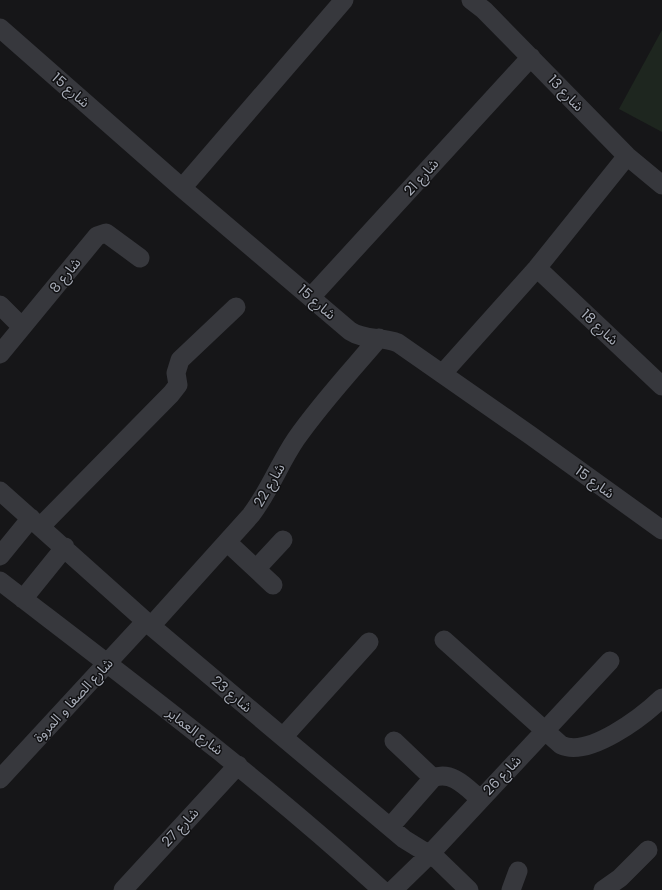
<svg xmlns="http://www.w3.org/2000/svg" width="662" height="890" viewBox="0 0 662 890" font-family="Poppins,'Noto Sans Arabic',sans-serif">
<style>
.green{fill:#1e261f}
.lines{fill:none;stroke-linecap:round;stroke-linejoin:round}
.street{stroke:#37383d;stroke-width:19}
.labels{text-anchor:middle;stroke-width:3;stroke-linejoin:round;paint-order:stroke}
.street-label{font-size:14px;fill:#a8adb8;stroke:#111113}
</style>
<rect width="100%" height="100%" fill="#161618"/>
<path class="green" d="M662,30V132L619,109Z"/>
<g class="lines">
<path class="street" d="M471,0L484,10L627,156L662,185
M0,28L182,188L350,331C365,341 382,336 398,343L530,435L662,530
M182,188L344,0
M537,268L662,386
M311,297L531,57
M0,305L22,327
M0,354L97,236L106,233L140,258
M443,373L537,268L627,156
M0,491L151,626L404,839L438,860L469,890
M41,526L171,394L178,385L176,373L180,360L236,307
M227,542L273,585
M0,556L31,518
M256,569L283,540
M0,581C130,681 261,779 382,890
M23,599L65,547
M151,626L251,515C270,490 279,464 296,439C321,403 351,371 379,338
M444,640L561,745C589,758 642,717 662,698
M283,737L369,642
M394,741L433,778
M0,779L146,621
M390,827L433,778C452,770 467,788 480,799
M123,890L238,765
M393,890L429,855L610,661
M511,890L518,871
M603,890L620,878L648,850"/>
</g>
<g class="labels">
<g class="street-label">
<text transform="translate(71 90) rotate(41)" y="5">شارع 15</text>
<text transform="translate(566 93) rotate(46)" y="5">شارع 13</text>
<text transform="translate(421 177) rotate(-48)" y="5">شارع 21</text>
<text transform="translate(65 275) rotate(-51)" y="5">شارع 8</text>
<text transform="translate(317 302) rotate(41)" y="5">شارع 15</text>
<text transform="translate(600 327) rotate(43)" y="5">شارع 18</text>
<text transform="translate(595 482) rotate(36)" y="5">شارع 15</text>
<text transform="translate(269 485) rotate(-60)" y="5">شارع 22</text>
<text transform="translate(232 694) rotate(40)" y="5">شارع 23</text>
<text transform="translate(73 700) rotate(-47)" y="5">شارع الصفا و المروة</text>
<text transform="translate(195 731) rotate(38)" y="5">شارع العماير</text>
<text transform="translate(502 775) rotate(-47)" y="5">شارع 26</text>
<text transform="translate(180 827) rotate(-47)" y="5">شارع 27</text>
</g>
</g>
</svg>
